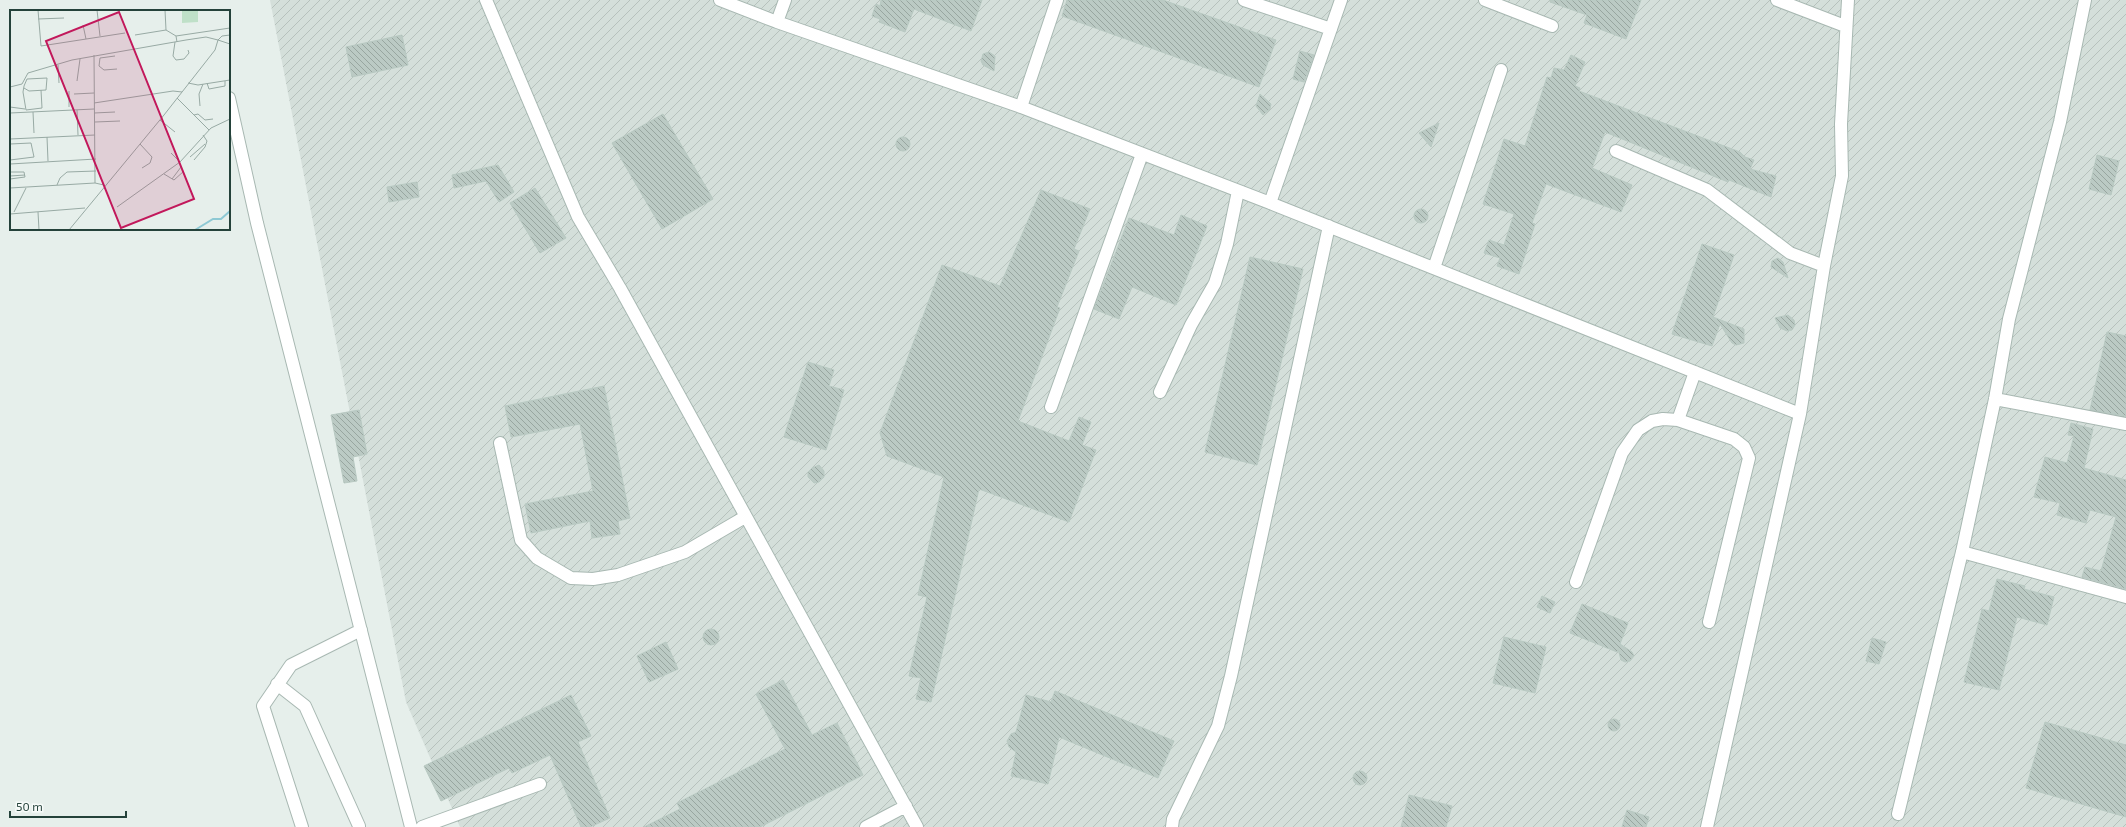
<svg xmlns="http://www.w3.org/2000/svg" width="2126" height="827" viewBox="0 0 2126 827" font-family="'Exo 2',sans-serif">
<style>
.industrial{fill:url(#industrial-furrows)}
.building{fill:url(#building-back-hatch);stroke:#b8c9c2}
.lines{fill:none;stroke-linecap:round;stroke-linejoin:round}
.minor-casing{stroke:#a8b8b2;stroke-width:14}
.minor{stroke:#fff;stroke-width:12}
.inset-river{fill:none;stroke:#8ec9d4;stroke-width:2}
.inset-road{fill:none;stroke:#98aaa4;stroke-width:1}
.view{fill:#c2185b;fill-opacity:0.15;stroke:#c2185b;stroke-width:2}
.inset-edge{fill:none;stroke:#24423a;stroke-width:2}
</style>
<defs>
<pattern id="industrial-furrows" width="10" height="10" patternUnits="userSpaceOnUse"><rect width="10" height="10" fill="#d4dfda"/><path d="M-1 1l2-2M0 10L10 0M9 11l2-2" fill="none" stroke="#b6c1bc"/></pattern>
<pattern id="building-back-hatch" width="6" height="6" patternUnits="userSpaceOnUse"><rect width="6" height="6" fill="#bbcac4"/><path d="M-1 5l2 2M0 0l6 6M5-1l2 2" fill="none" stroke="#98a6a0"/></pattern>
</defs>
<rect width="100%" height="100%" fill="#e6efeb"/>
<path class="industrial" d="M270,0H2126V827H460L406,702Z"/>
<path class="building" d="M881,0H982L971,31L914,9L905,32L879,22L880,19L872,16L876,4L880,6Z
M1067,0H1163L1276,40L1259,87L1062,16Z
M1550,0H1641L1626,39L1584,23L1587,15L1550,2Z
M402,35L408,65L352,77L346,47Z
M1300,51L1314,55L1304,82L1293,79Z
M989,52L995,56L994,71L983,65L981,61L983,54Z
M1571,55L1585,62L1575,86L1580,88L1579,91L1740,152L1745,157L1754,160L1750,169L1776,176L1771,197L1729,180L1728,182L1605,132L1592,168L1632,185L1621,212L1546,184L1532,223L1535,224L1519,274L1497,266L1500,258L1484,253L1489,240L1504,245L1514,214L1483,204L1504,139L1525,146L1547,77L1551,78L1554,68L1564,70Z
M1260,94L1271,104L1270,109L1263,115L1256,106Z
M663,114L713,199L662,229L612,143Z
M1439,123L1431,147L1419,133Z
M896 144a7 7 0 1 1 14 0a7 7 0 1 1-14 0Z
M2097,155L2119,161L2111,195L2089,189Z
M498,165L514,192L499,202L486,181L454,188L452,175Z
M417,182L419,197L389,202L387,187Z
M535,188L566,238L540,253L510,203Z
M1041,190L1090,209L1074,249L1079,251L1057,307L1060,308L1018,421L1069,441L1079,417L1091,422L1082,445L1096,450L1069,522L979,489L931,702L916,699L921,678L909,676L927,597L918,595L944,477L887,456L880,433L942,265L1000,286Z
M1414 216a7 7 0 1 1 14 0a7 7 0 1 1-14 0Z
M1181,215L1207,226L1176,305L1132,287L1119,319L1094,309L1129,218L1174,235Z
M1702,244L1734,255L1713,317L1744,329V343L1736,345L1732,343L1720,324L1712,346L1672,334Z
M1250,257L1303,269L1257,465L1205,452Z
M1778,258L1783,262L1788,278L1771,267L1772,261Z
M1788,315L1794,320L1795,325L1792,330L1787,331L1780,328L1775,318Z
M2107,332L2126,336V416L2090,410Z
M808,362L834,370L829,386L844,390L826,450L784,437Z
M604,386L630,518L618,521L620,534L592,538L590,521L531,533L525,504L593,491L580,424L511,437L505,406Z
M359,410L367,454L353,457L357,481L344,483L331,415Z
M2071,423L2093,429L2084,468L2126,480V589L2082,577L2085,567L2101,571L2116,517L2090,510L2086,523L2057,515L2060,503L2034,497L2045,457L2067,463L2074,436L2068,435Z
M819,465L824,471V477L819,482L814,483L808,477V472L812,468Z
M1997,579L2025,586L2024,589L2054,597L2047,625L2017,617L1999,690L1964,682L1982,609L1989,611Z
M1542,596L1555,602L1550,613L1537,607Z
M1582,604L1628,623L1620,644L1632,652L1634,656L1630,661L1625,662L1621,660L1618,649L1617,652L1570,633Z
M703 637a8 8 0 1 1 16 0a8 8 0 1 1-16 0Z
M1504,637L1546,647L1535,693L1493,683Z
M1872,638L1886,642L1879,664L1866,661Z
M666,642L678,669L649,682L637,656Z
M783,680L812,735L837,723L863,775L760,827H644L680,809L677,803L785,749L756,694Z
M1055,691L1174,741L1158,778L1059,737L1048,784L1011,776L1016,752L1009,747L1007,741L1011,734L1016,732L1026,695L1051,702Z
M571,695L591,736L578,742L610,818L590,827H581L550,755L512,773L509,768L441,801L424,766Z
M1608 725a6 6 0 1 1 12 0a6 6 0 1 1-12 0Z
M2045,722L2126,745V817L2026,788Z
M1353 778a7 7 0 1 1 14 0a7 7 0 1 1-14 0Z
M1409,795L1452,806L1446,827H1401Z
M1627,810L1649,817L1646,827H1622Z"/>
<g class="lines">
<defs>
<path id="minor" d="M486,0L578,217L620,288L917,827
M720,0L777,22L1021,107L1270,203L1800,414
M1244,0L1331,29
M1485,0L1552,26
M1777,0L1845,26
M777,22L785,0
M229,98L257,223L411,827
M1021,107L1057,0
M1616,151L1707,190L1790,253L1824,266
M1270,203L1341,0
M1434,268L1501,70
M1160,392L1191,325L1215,283L1227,244L1238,191
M1995,399L2126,424
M1051,407L1142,154
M1678,420L1695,372
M500,443L521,540L537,558L571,578L593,579L618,575L685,552L745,517
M1962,552L2126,597
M1576,582L1622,453L1638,430L1652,421L1663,419L1678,420L1734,439L1744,447L1749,458L1709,622
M277,684L305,706L359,826
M1898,814L1962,552L1995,399L2009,319L2060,122L2085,0
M302,827L263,706L291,665L361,630
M422,827L540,784
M866,827L906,806
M1172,827L1173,819L1218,726L1231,676L1329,226
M1707,827L1800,414L1824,266L1842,176L1841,124L1848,0"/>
</defs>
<use href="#minor" class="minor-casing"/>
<use href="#minor" class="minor"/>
</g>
<g transform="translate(10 10)">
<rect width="220" height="220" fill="#e6efeb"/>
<path d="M172,0H188V12L172,13Z" fill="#bfe0c8"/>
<path class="inset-river" d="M185,220L203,209H211L220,201"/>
<path class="inset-road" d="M28,0L31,36L115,23M87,0L90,26M155,0L156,20L166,26L167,32M28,9L54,8M73,15L76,29M125,25L156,20M166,26L220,18M165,32L163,46L166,50L174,49L179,43L178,40M84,45L85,173M105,46L90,48L89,56L94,60L107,59M48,55L49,73M67,71L70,49M178,73L188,75L220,70M197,73L199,79L215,76V71M0,77L12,74L18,63L62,50L176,30L196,27L208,30L212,26L220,25M14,78L19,81L36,80L37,68L17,69L14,76L13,82L16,100L32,98L31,80M59,81V97M64,84L84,83M167,88L199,120M84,93L163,81L172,82M190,96L189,84L193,74M0,97L15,99M67,100L68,125M23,102L24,123M0,103L84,99M84,103L105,102M184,105L188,104L195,110L203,109M150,110L165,122M85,112L110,111M37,127L38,151M0,129L85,125M0,134L21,133L24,147L0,150M130,134L142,147L140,153L132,158M161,143L170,152M180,147L195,134M184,150L195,137L197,131L193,125M0,154L86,149M0,162H14L15,167L0,169M154,164L164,170L174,161M0,166L15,165M162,169L171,157M47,175L50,168L57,162L86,161M0,178L85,173L94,175M107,197L170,152L201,118L220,109M4,202L16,178M28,202L29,220M0,204L75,198M59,220L154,105L205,40L208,30L220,34"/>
<path class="view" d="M109,2L184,189L111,218L36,31Z"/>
<rect width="220" height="220" class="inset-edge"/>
</g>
<path d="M10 811v6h116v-6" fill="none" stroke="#24423a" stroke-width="2"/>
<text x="16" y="811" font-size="12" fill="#24423a" stroke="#f7fbf9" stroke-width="3" paint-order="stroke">50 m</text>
</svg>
